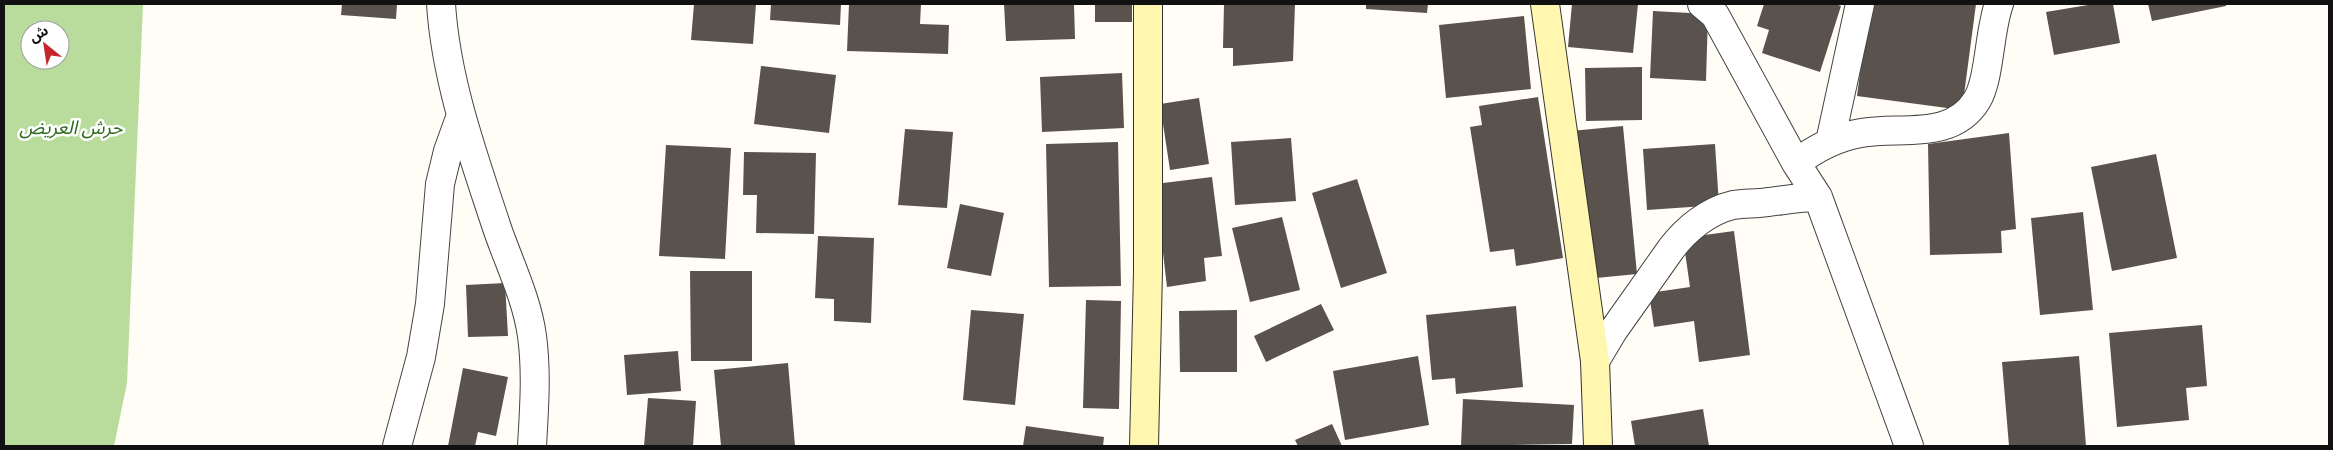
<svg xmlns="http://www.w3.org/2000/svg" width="2333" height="450" viewBox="0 0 2333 450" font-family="Spectral,'Noto Sans Arabic',serif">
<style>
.forest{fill:#b9dc9c;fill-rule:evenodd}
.building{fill:#5a524d}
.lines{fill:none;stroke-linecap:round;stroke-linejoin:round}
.street-casing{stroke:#444;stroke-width:30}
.secondary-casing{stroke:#333;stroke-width:30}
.street{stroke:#fff;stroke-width:28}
.secondary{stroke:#fff6b0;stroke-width:28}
.labels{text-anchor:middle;stroke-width:5;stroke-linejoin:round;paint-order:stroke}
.park-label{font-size:19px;font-style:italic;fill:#2f6b1f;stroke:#fff}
</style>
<rect width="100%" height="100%" fill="#fffdf5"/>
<path class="forest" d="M4,4H143L127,383L114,446H4ZM30,30H60V60H30Z"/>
<path class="building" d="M342,4H397L396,19L341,15Z
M694,4H756L753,44L691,40Z
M771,4H841L840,25L770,20Z
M849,4H921L920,24L949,25L948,54L847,51Z
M1004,4H1074L1075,39L1006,41Z
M1095,4H1132V22H1095Z
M1224,4H1295L1293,61L1233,66V48H1223Z
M1366,4H1428L1427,13L1366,9Z
M1572,4H1638L1633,53L1568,47Z
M1764,4H1835L1841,6L1820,72L1762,53L1769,30L1757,26Z
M1869,4H1976L1962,110L1857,96Z
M2094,4H2113L2120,43L2054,55L2046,12Z
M2148,4H2226V6L2152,21Z
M1653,11L1708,14L1706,81L1650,78Z
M1524,16L1531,89L1446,98L1439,25Z
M761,66L836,75L829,133L754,124Z
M1642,67V120L1586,121L1585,68Z
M1122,73L1124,128L1042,132L1040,77Z
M1538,97L1563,258L1516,266L1514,249L1490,252L1470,127L1482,125L1479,106Z
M1199,98L1209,164L1170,170L1160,104Z
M1623,126L1637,274L1586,279L1571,131Z
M905,129L953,132L947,208L898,205Z
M2009,133L2016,229L2001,231L2002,253L1930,255L1928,144Z
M1291,138L1296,201L1235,205L1231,142Z
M1118,142L1121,286L1049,287L1046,144Z
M1715,144L1719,205L1647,210L1643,149Z
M666,145L731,148L725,259L659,256Z
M744,152L816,153L814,234L756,233L757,195H743Z
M2156,154L2177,258L2112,271L2091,167Z
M1212,177L1222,256L1204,258L1206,281L1167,287L1155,184Z
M1357,179L1387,273L1341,288L1312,193Z
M960,204L1004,213L991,276L947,268Z
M2083,212L2093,310L2040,315L2031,218Z
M1282,217L1300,290L1250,302L1232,228Z
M1734,231L1750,355L1699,362L1694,321L1654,327L1649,293L1690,287L1683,238Z
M818,236L874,238L871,323L834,321V299L815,298Z
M690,271H752V361H691Z
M505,283L508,336L468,337L466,285Z
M1086,300L1121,301L1119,409L1083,408Z
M1321,304L1334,330L1266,362L1254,336Z
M1516,306L1523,387L1456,394L1455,378L1432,380L1426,315Z
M971,310L1024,314L1015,405L963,400Z
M1237,310V372H1180L1179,311Z
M2202,325L2207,386L2186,388L2189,420L2117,427L2109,333Z
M678,351L681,391L627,395L624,355Z
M1418,356L1429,425L1345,440L1333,371Z
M2079,356L2086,446H2009L2002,362Z
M788,363L795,446H721L714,370Z
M463,368L508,377L496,436L478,432L475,446H448Z
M648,398L696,401L693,446H644Z
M1463,399L1574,405L1572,444L1461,446Z
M1703,409L1709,446H1635L1631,421Z
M1332,424L1342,446H1298L1295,440Z
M1026,426L1104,437L1103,446H1023Z"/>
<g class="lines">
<defs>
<path id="street" d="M441,4C446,81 473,155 497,228C509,263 527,299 532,336C537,373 534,410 532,446
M1702,4L1715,15L1796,163L1818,197L1909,446
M1830,142L1860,4
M1796,163C1816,148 1837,137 1861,133C1901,126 1952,141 1977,100C1990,78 1989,31 1999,4
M1595,361L1613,331L1671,249C1686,229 1708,211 1733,205C1745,203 1757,204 1768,202C1785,200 1801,197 1818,197
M397,446L421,357L430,304L440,184L448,151L461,115"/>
<path id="secondary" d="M1545,4L1595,361L1598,446
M1144,446L1148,271V4"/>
</defs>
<use href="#street" class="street-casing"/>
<use href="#secondary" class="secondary-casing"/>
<use href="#street" class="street"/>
<use href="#secondary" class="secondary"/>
</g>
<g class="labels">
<g class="park-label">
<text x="71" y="134">حرش العريض</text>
</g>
</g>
<rect width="2333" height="450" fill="none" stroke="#111111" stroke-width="10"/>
<g transform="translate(45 45) rotate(330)"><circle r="24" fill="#ffffff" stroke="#a0a0a0"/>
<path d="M0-4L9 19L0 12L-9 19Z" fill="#c4262e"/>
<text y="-8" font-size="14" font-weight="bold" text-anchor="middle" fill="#111111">ش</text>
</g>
</svg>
